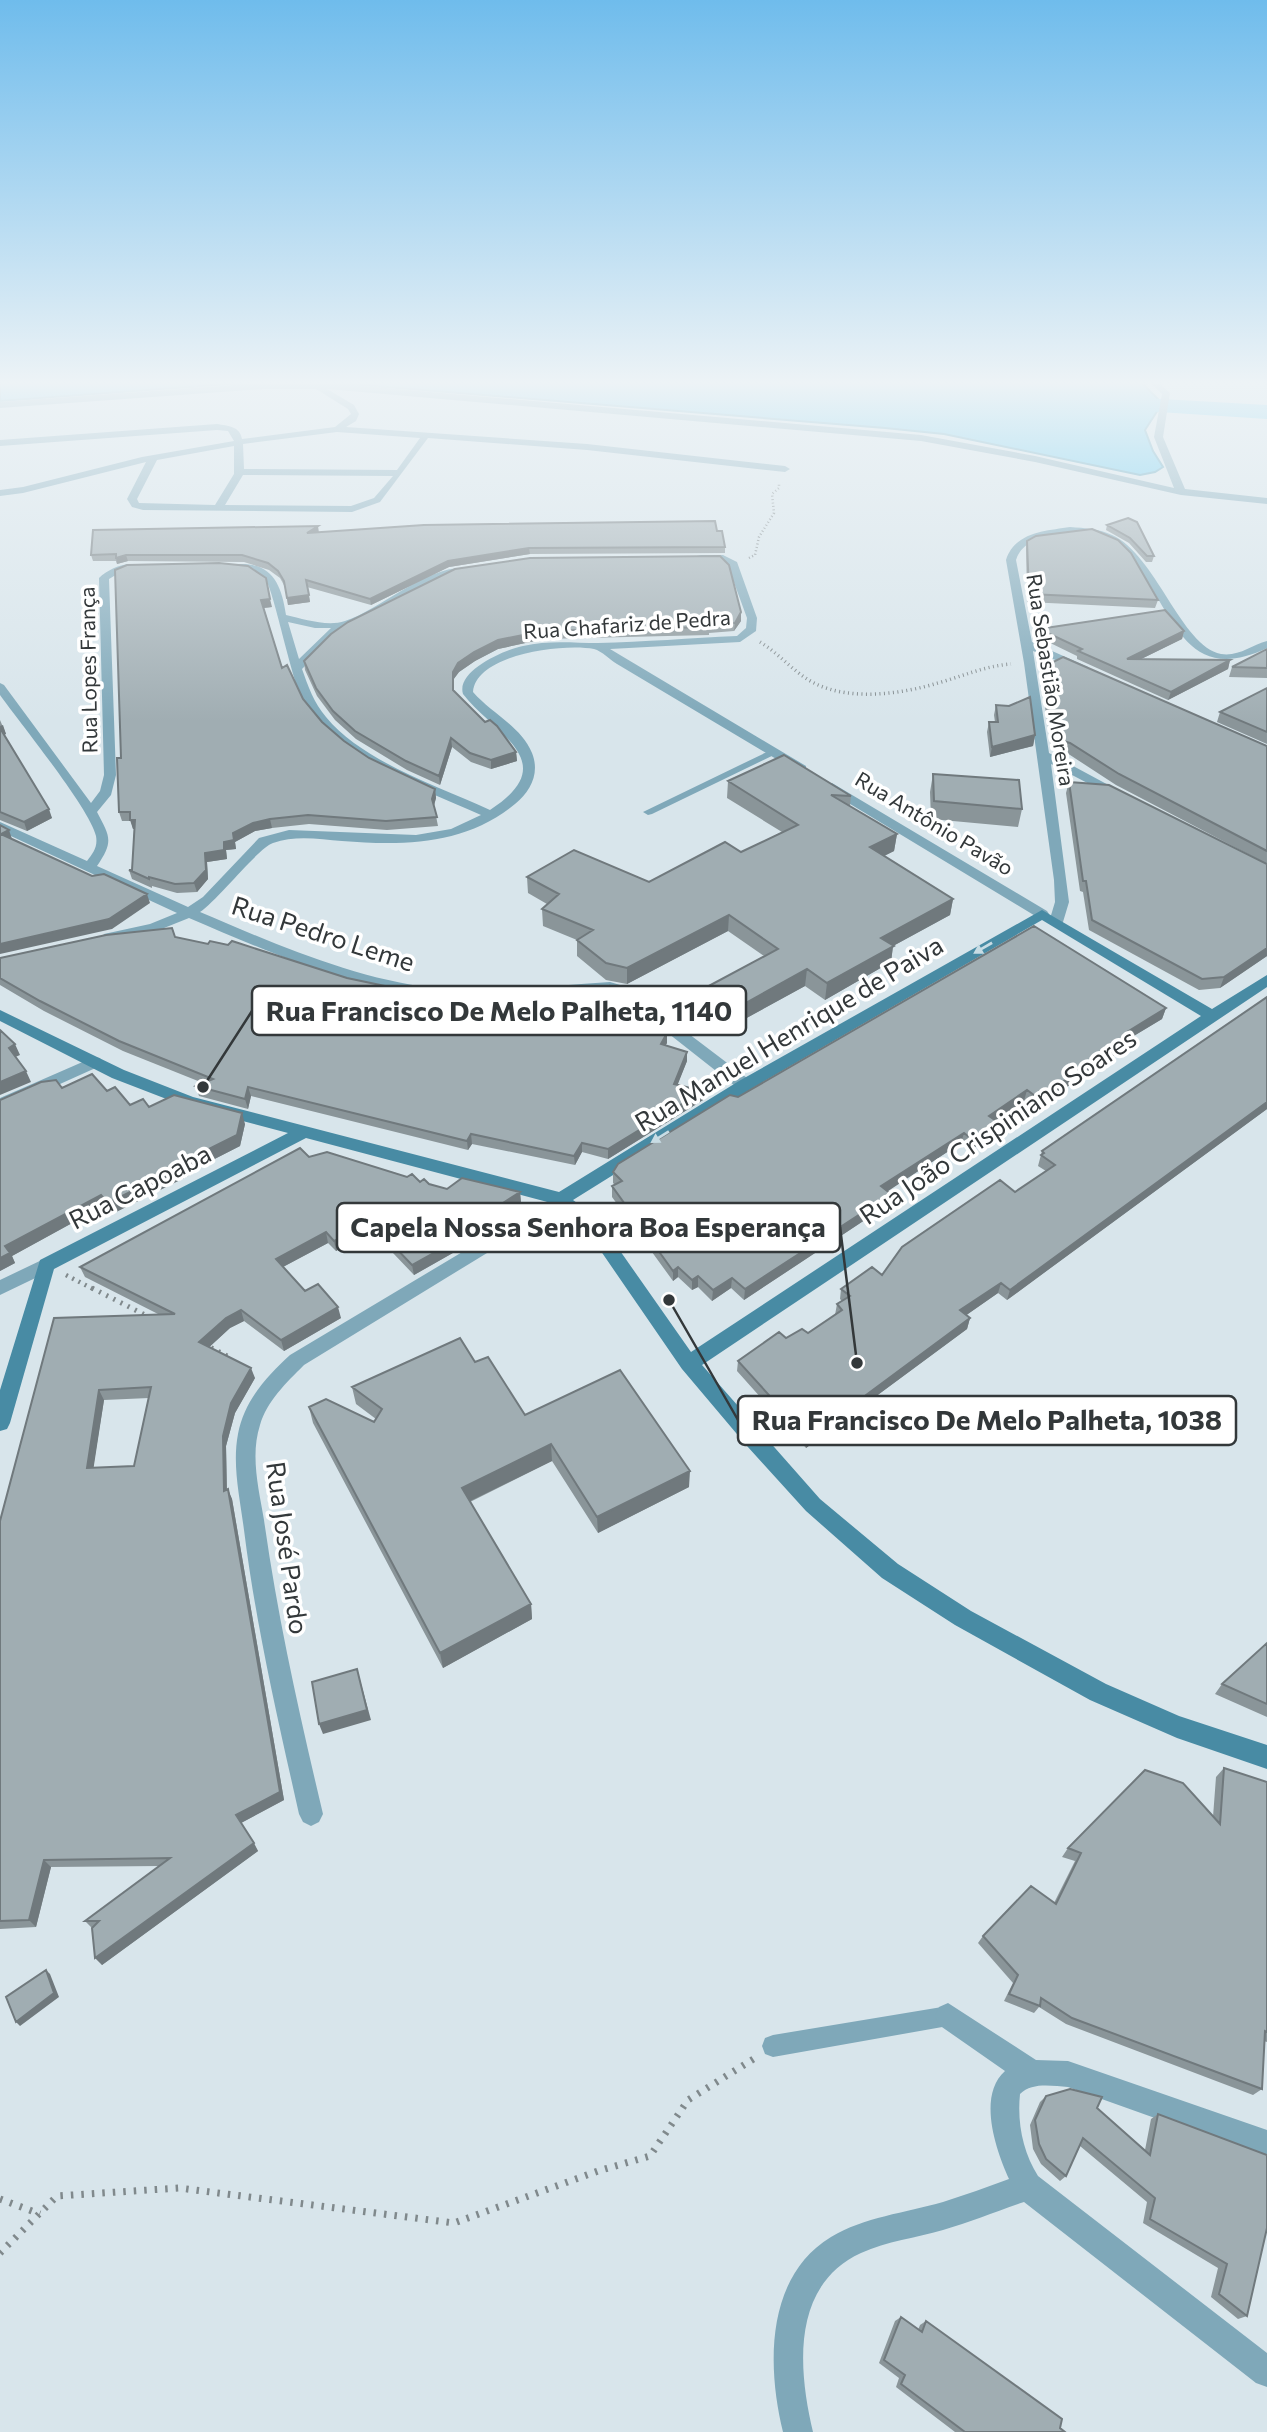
<svg xmlns="http://www.w3.org/2000/svg" width="1267" height="2432" viewBox="0 0 1267 2432" font-family="Commissioner,sans-serif">
<style>
.water{fill:#5bc9f1;stroke:#4f9eba;stroke-width:2}
.lines{fill:none;stroke-linecap:round;stroke-linejoin:round}
.river{fill:#5bc9f1;fill-rule:evenodd}
.path-far4{stroke:#80898c;stroke-width:2.5;stroke-dasharray:1 2.5;stroke-linecap:butt}
.path-far3{stroke:#80898c;stroke-width:3.5;stroke-dasharray:1 3.5;stroke-linecap:butt}
.path-far2{stroke:#80898c;stroke-width:4.5;stroke-dasharray:2 5;stroke-linecap:butt}
.path-far1{stroke:#80898c;stroke-width:5;stroke-dasharray:2 6;stroke-linecap:butt}
.path{stroke:#80898c;stroke-width:7;stroke-dasharray:2.5 8;stroke-linecap:butt}
.lane{fill:#7fa8b9;fill-rule:evenodd}
.street{fill:#7fa8b9;fill-rule:evenodd}
.secondary{fill:#488ba4;fill-rule:evenodd}
.wall{fill:#8a9599;fill-rule:evenodd}
.shaded-wall{fill:#70797d}
.building{fill:#a0adb2;stroke:#70797d;stroke-width:2;fill-rule:evenodd}
.oneway{fill:#c8dce4}
.labels{text-anchor:middle;stroke-width:7;stroke-linejoin:round;paint-order:stroke}
.far-street-label{font-size:21px;fill:#33383a;stroke:#fff}
.street-label{font-size:26px;fill:#33383a;stroke:#fff}
.leader{fill:none;stroke:#33383a;stroke-width:2.5}
.callout-dot{fill:#33383a;stroke:#fff;stroke-width:2.5}
.callout{fill:#fff;stroke:#33383a;stroke-width:2.5}
.callout-label{font-size:28px;text-anchor:middle;font-weight:bold;fill:#33383a}
</style>
<rect width="100%" height="100%" fill="#d8e5eb"/>
<path class="water" d="M0,382H255L0,401Z
M326,382H1141L1159,400L1158,410L1145,430L1153,451L1163,467L1155,472L1140,475L944,434L885,428Z"/>
<g class="lines">
<path class="river" d="M1091,395L1267,405V419L1082,407L1079,402L1082,397Z"/>
<path class="path-far4" d="M749,558L755,555L759,537L774,513L772,494L779,488V483"/>
<path class="path-far3" d="M760,642C780,654 795,674 816,684C852,701 901,694 938,683C963,676 985,666 1011,664"/>
<path class="path-far2" d="M66,1275L95,1290"/>
<path class="path-far1" d="M92,1288L149,1317
M204,1344L231,1358"/>
<path class="path" d="M0,2199L40,2214
M0,2253L57,2196L179,2188L454,2223L598,2171L650,2156L688,2100L755,2058"/>
<path class="lane" d="M771,750L780,752L652,814L648,815L643,812Z
M948,2006L955,2009L958,2016L955,2023L948,2026L773,2057L765,2054L762,2046L765,2038L773,2035Z"/>
<path class="street" d="M1149,382H1158L1170,393L1163,437L1185,489L1267,498V504L1181,495L1035,462L921,441L327,389L354,405L359,414L356,421L346,427L587,444L785,466L790,469L785,472L587,450L428,438L380,502L352,512L143,510L132,507L127,499L146,462L23,493L0,496V490L23,487L142,457L234,441L228,431L217,430L0,446V440L217,424C228,426 240,426 242,439L335,427L351,414L348,409L316,389H264L0,408V402L264,383L340,384L921,435L1035,456L1174,488L1154,437L1162,394ZM337,432L420,438L397,470L244,469L243,444ZM234,446V474L215,505L139,503L137,499L157,460ZM243,475L393,476L374,498L351,506L225,505Z
M1070,527C1085,528 1099,529 1112,535C1156,555 1181,646 1221,654C1238,657 1252,645 1267,641V648C1159,700 1172,551 1091,534C1077,531 1063,534 1049,537C1034,539 1021,545 1016,560L1032,642L1088,667L1078,669L1033,651L1049,753L1127,795L1121,799L1116,798L1051,764L1069,902L1063,922L1056,926L1049,922L1055,902L1054,880L1024,663L1006,560C1015,532 1045,531 1070,527Z
M701,555H723L737,562L757,618L756,631L740,642L610,649L806,766V772H798L617,664C610,660 602,651 594,649C564,643 476,654 473,692C491,713 521,726 532,753C540,773 531,791 515,804C465,845 404,846 342,841C319,839 295,835 273,843C259,847 219,899 200,912C273,943 354,979 434,988C492,995 552,985 610,982L627,987L751,1081L753,1085L751,1089H739L617,993L610,992C552,995 492,1005 433,998C350,987 266,951 189,918L159,930L109,941L104,940L102,937L104,934L150,924L177,913L0,831V822L87,861C93,853 98,847 96,836C90,809 20,723 0,695V683L4,685L91,803L100,791L104,775L99,578C109,568 130,559 143,567L119,573L109,579L116,775L111,795L97,812C110,837 114,841 97,866L188,907L203,897L259,838L289,830L416,835L451,829L481,815C420,787 338,763 303,701C291,679 273,586 265,579C255,570 242,571 229,569V565C269,559 281,580 286,615C304,619 327,627 345,621C382,609 428,564 468,568V572L442,579L338,633L302,669C308,686 314,703 326,717C363,762 438,786 490,810C564,762 495,735 463,694C456,671 504,650 523,646C548,640 573,643 598,643C644,642 691,638 737,636L746,628L747,618L728,566L721,561L697,560V556ZM288,622L315,628H331L299,659Z
M832,783L1047,911L1049,914L1047,917H1037L827,790L826,787Z
M94,1057L100,1058L102,1062L100,1066L0,1111V1098Z
M561,1193L567,1194L570,1199L567,1204L304,1365C286,1383 267,1401 260,1425C250,1456 259,1490 264,1520C278,1620 300,1717 323,1814L319,1822L311,1826L303,1822L299,1814C278,1720 256,1626 244,1530C240,1499 232,1465 238,1434C244,1401 267,1376 290,1355Z
M46,1258L52,1260L55,1265L52,1270L0,1295V1280Z
M948,2003L1036,2060L1068,2061L1267,2130V2158L1068,2087C1052,2086 1032,2082 1020,2094C1017,2123 1023,2152 1038,2176L1267,2353V2387L1256,2383L1024,2202C997,2211 971,2222 943,2230C916,2238 887,2241 861,2253C791,2285 798,2369 813,2432H783C767,2367 765,2277 831,2237C864,2217 905,2213 943,2202C965,2195 987,2187 1009,2179C996,2150 977,2096 1005,2071L939,2025L935,2016L939,2007Z"/>
<path class="secondary" d="M1042,910L1212,1009L1267,975V987L702,1365L820,1499L898,1564L971,1611L1106,1684L1179,1716L1267,1745V1769L1177,1738L1090,1700L955,1625L882,1578L806,1511L747,1446L682,1369L585,1228L555,1204L306,1138L54,1269L10,1423L7,1429L0,1431V1390L40,1260L288,1133L182,1105L112,1078L0,1021V1010L124,1070L193,1097L559,1192L739,1081ZM1042,920L1201,1016L691,1352L597,1218L573,1200L751,1089Z"/>
</g>
<path class="wall" d="M1128,518L1154,556L1152,562H1146L1129,543L1106,530L1107,525Z
M717,531L725,547V553L530,554L449,567L371,605L307,587L310,602L288,605L285,587L280,578L269,570L244,562L128,561L117,564L116,561H93L91,555L319,532Z
M1027,541L1158,600L1155,608L1027,602L1026,549Z
M115,570L272,607L264,608L282,668L303,699L322,722L344,741L369,758L435,789L436,798L434,806L438,826L387,830L309,824L272,828L255,831L235,842L236,849L226,850L227,859L207,862L208,879L197,892L177,893L152,886V888L132,879L129,870H132L134,829H133L131,821H122L119,812L121,758Z
M741,621L734,631L709,633V635L544,639L498,649L475,661L459,672L453,680L454,691L516,752L517,761L491,769L471,762L452,747L440,785L407,770L356,739L335,720L317,696L305,670L304,661L331,634Z
M1039,629L1184,631L1182,639L1141,659L1230,660L1228,669L1168,700L1077,659V656L1038,637Z
M1267,649V678L1229,677L1232,667Z
M1043,667L1267,746V864L1116,785L1067,753L1051,748L1044,700L1046,690L1047,689L1045,688L1046,684L1041,681L1040,677Z
M1267,688V744L1217,722L1220,712Z
M996,705L1035,735L1033,746L990,757L987,732L989,722H995L994,715Z
M0,720L6,734L4,735L52,818L27,831L0,820Z
M933,774L1022,809L1018,827L931,819L930,792Z
M728,781L851,796L850,806L897,834L894,851L884,856L953,899L950,915L893,946L891,962L825,1000L805,986L732,1026L704,1005L705,988L764,956L728,931L627,984L606,980L577,956V940L543,926L542,909L547,904L528,893L527,877L649,882L741,852L782,832L727,798Z
M1069,782L1267,864V956L1220,988L1199,990L1089,930L1083,892L1080,891L1066,793Z
M175,937L347,978L447,999L542,1008L650,1026L649,1028L667,1033V1043L665,1046L687,1061L677,1085L703,1091V1100L608,1159L582,1152L575,1165L472,1144L468,1150L251,1096L248,1109L199,1096L196,1086L203,1083L123,1051L44,1011L0,985V958Z
M1267,997V1109L1007,1300L998,1293L966,1315L970,1318L967,1329L806,1448L737,1371L738,1361L786,1338L808,1333L835,1315L837,1304L842,1301L840,1299L841,1289L882,1275L1015,1192L1046,1171L1038,1166L1042,1151Z
M1166,1008L1162,1019L1132,1037L1129,1046L1035,1108L1024,1101L995,1121L999,1123L996,1134L970,1150L961,1143L887,1191L891,1194L889,1204L744,1300L731,1288L712,1301L698,1287L692,1290L678,1277L673,1281L612,1197V1186L615,1185L613,1183V1172L738,1097Z
M62,1088L107,1091L130,1105L149,1107L245,1124L240,1146L191,1171L192,1174L112,1214L105,1205L12,1256L15,1263L0,1271V1100Z
M309,1157L429,1184L447,1189L520,1192L521,1203L480,1228L481,1237L414,1275L372,1231L336,1251L328,1243L283,1267L305,1291L341,1318L284,1351L244,1321L230,1328L209,1347L255,1378L235,1413L226,1446L227,1490L232,1499L284,1800L241,1823L258,1851L102,1965L92,1928L85,1921L160,1866L51,1867L36,1927L0,1929V1521L54,1318L160,1315L85,1277L80,1267ZM149,1398L134,1466L93,1468L104,1400Z
M475,1362L525,1415L689,1487L598,1533L552,1461L470,1502L531,1604L532,1619L443,1668L313,1423L309,1407L374,1422L376,1419L356,1404L352,1387Z
M1267,1643V1717L1215,1694L1222,1684Z
M1224,1768L1267,1782V2042L1264,2041L1262,2089L1253,2095L1066,2024L1039,2007L1034,2013L1004,2001L1013,1983L978,1943L983,1936L1054,1903L1075,1861L1062,1857L1068,1848L1213,1817L1216,1777Z
M1046,2096L1097,2108L1145,2150L1151,2119L1158,2114L1267,2155L1247,2316L1238,2319L1211,2297L1218,2268L1143,2223L1147,2202L1080,2146L1066,2176L1060,2181L1041,2164L1033,2149L1030,2125L1040,2102Z
M901,2317L918,2330L920,2325L926,2321L1065,2432H955L896,2387L899,2378L879,2363L895,2321Z"/>
<path class="shaded-wall" d="M318,526L319,533H307Z
M529,548L530,554L449,567L371,605L370,599L448,561Z
M126,555L128,561L117,564L116,558Z
M309,595L310,602L288,605L287,598Z
M270,599L272,607L263,608L261,600Z
M741,612V621L734,631L735,623Z
M543,631L544,639L498,649L475,661L459,672L453,680V672L458,663L474,652L498,640Z
M1184,631L1182,639L1125,667L1127,659Z
M1230,660L1228,669L1168,700L1171,692Z
M3,725L6,734L2,735L0,726Z
M1035,735L1033,746L990,757L992,747Z
M451,738L452,747L440,785L439,776Z
M516,752L517,761L491,769V760Z
M435,789L436,798L433,808L432,799Z
M49,809L52,818L27,831L24,822Z
M270,819L272,828L255,831L235,842L236,849L226,850L227,859L207,862L208,879L197,892L194,883L205,853L224,842L233,833L253,823Z
M130,820H135L137,829H133Z
M9,830L12,839L1,834Z
M897,834L894,851L868,864L870,847Z
M147,894L150,903L112,929L0,954V944Z
M953,899L950,915L893,946L891,962L825,1000L827,983L881,938Z
M729,915L728,931L627,984V968Z
M1267,948V956L1220,988L1224,977Z
M807,969L805,986L732,1026L733,1010Z
M1166,1008L1162,1019L1132,1037L1129,1046L1035,1108L1038,1098L1127,1032Z
M650,1017V1026L644,1036V1026Z
M667,1033V1043L660,1054L661,1044Z
M15,1044L20,1055L13,1058L9,1048Z
M687,1052V1061L674,1094V1084Z
M26,1071L31,1082L0,1095V1082Z
M248,1087L251,1096L248,1109L245,1099Z
M1027,1090L1024,1101L986,1127L989,1116Z
M703,1091V1100L608,1159V1149Z
M1267,1102V1109L1007,1300L1010,1290Z
M242,1113L245,1124L240,1146L191,1171L192,1174L112,1214L108,1203L187,1160Z
M999,1123L996,1134L970,1150L973,1140Z
M964,1133L961,1143L879,1197L881,1186Z
M471,1134L472,1144L468,1150L467,1141Z
M582,1143V1152L575,1165L574,1156Z
M520,1192L521,1203L480,1228L481,1237L414,1275L412,1265L475,1221Z
M891,1194L889,1204L744,1300L745,1289Z
M101,1195L105,1205L12,1256L15,1263L0,1271V1258L5,1246Z
M370,1221L372,1231L336,1251L334,1241Z
M326,1232L328,1243L279,1269L276,1259Z
M678,1267V1277L673,1281V1271Z
M698,1276V1287L692,1290V1280Z
M732,1278L731,1288L712,1301L713,1290Z
M1001,1283L998,1293L958,1321L960,1310Z
M338,1307L341,1318L284,1351L281,1340Z
M241,1310L244,1321L230,1328L203,1353L199,1342L226,1318Z
M970,1318L967,1329L806,1448L808,1438Z
M251,1368L255,1378L235,1413L226,1446L227,1501L224,1491L223,1436L231,1403Z
M99,1390L104,1400L92,1478L87,1468Z
M551,1444L552,1461L464,1504L462,1488Z
M690,1471L689,1487L598,1533L597,1517Z
M228,1489L232,1499L284,1800L241,1823L236,1815Z
M531,1604L532,1619L443,1668L440,1653Z
M357,1669L371,1720L323,1734L319,1724Z
M254,1843L258,1851L102,1965L95,1958Z
M44,1860L51,1867L36,1927L29,1920Z
M46,1970L50,1974L59,1997L20,2026L16,2022Z"/>
<path class="building" d="M1128,518L1137,522L1154,556H1147L1130,538L1107,525Z
M715,521L717,531H722L725,547L529,548L448,561L370,599L306,580L309,595L287,598L284,581L278,571L268,563L242,555H126L116,558V554L91,555L93,530L318,526L307,533L424,525Z
M1092,529L1118,540L1131,553L1158,600L1029,594L1027,541L1036,536Z
M720,556L729,565L741,612L735,623L708,624L709,627L543,631L498,640L474,652L458,663L453,672V690L485,722L490,720L497,726L516,752L491,760L470,753L451,738L439,776L406,761L355,731L333,711L316,688L304,661L331,634L348,622L455,569L530,558Z
M219,563L248,566L266,578L270,599L261,600L282,668L287,665L303,699L322,722L344,741L369,758L435,789L432,799L437,817L386,821L308,815L270,819L253,823L233,833L234,840L224,842V850L205,853L206,870L194,883L175,884L149,877V879L129,870H132L135,820H130V812H119L117,758H121L115,570L127,565Z
M1165,610L1184,631L1127,659L1230,660L1171,692L1078,651L1082,649L1039,629Z
M1267,649V668L1232,667Z
M1063,657L1267,746V851L1119,774L1070,743L1053,738L1046,690L1059,684L1047,678L1052,676L1043,671V667Z
M1267,688V732L1220,712Z
M1030,697L1035,735L992,747L989,722H998L996,705L1009,706Z
M0,728L49,809L24,822L0,812Z
M784,755L851,796L831,795L897,834L870,847L953,899L881,938L894,946L827,983L807,969L733,1010L705,988L778,949L729,915L627,968L606,963L577,940L593,930L542,909L559,894L527,877L574,850L649,882L725,842L741,852L798,825L728,781Z
M933,774L1019,780L1022,809L934,801Z
M1069,782L1109,785L1267,864V948L1224,977L1202,979L1092,920L1086,881H1083Z
M0,825L9,830L1,834L92,876L104,874L147,894L109,919L0,944Z
M1034,926L1166,1008L1127,1032L1132,1036L1038,1098L1027,1090L989,1116L999,1123L973,1140L964,1133L881,1186L891,1194L745,1289L732,1278L713,1290L698,1276L692,1280L678,1267L673,1271L612,1186L622,1181L613,1172L618,1164L730,1095L738,1097Z
M172,928L175,937L208,944L210,941L228,945L232,941L347,978L447,999L448,997L540,996L542,1008L582,1003L595,1006L610,986L650,1017L644,1026L667,1033L661,1044L687,1052L674,1084L703,1091L608,1149L582,1143L574,1156L471,1134L467,1141L248,1087L245,1099L196,1086L213,1079L119,1041L40,1001L0,978V958L106,935Z
M1267,997V1102L1010,1290L1001,1283L960,1310L970,1318L808,1438L738,1361L779,1332L786,1338L802,1329L808,1333L842,1310L837,1304L850,1296L841,1289L872,1267L882,1275L902,1247L1000,1180L1015,1192L1055,1165L1041,1155L1044,1153L1042,1151Z
M0,1030L15,1044L9,1048L26,1071L0,1082Z
M92,1074L107,1091L115,1087L130,1105L143,1099L149,1107L174,1095L242,1113L237,1135L187,1160L189,1163L108,1203L101,1195L5,1246L10,1253L0,1258V1100L41,1082L56,1080L62,1088Z
M300,1148L309,1157L327,1152L407,1177L412,1174L420,1182L424,1179L429,1184L447,1189L462,1178L520,1192L475,1221L480,1227L412,1265L370,1221L334,1241L326,1232L276,1259L305,1291L318,1284L338,1307L281,1340L241,1310L226,1318L199,1342L251,1368L231,1403L223,1436L224,1491L228,1489L280,1792L236,1815L254,1843L95,1958L92,1928L99,1921H85L170,1858L44,1860L29,1920L0,1921V1521L54,1318L175,1314L80,1267ZM151,1387L134,1466L87,1468L99,1390Z
M460,1338L475,1362L488,1357L525,1415L620,1370L690,1471L597,1517L551,1444L462,1488L531,1604L440,1653L309,1407L326,1399L374,1422L382,1409L352,1387Z
M1267,1643V1704L1222,1684Z
M357,1669L367,1710L319,1724L312,1682Z
M1224,1768L1267,1782V2032L1265,2031L1262,2089L1072,2018L1041,1998L1040,2006L1009,1994L1018,1975L983,1936L1031,1886L1056,1904L1081,1853L1068,1848L1145,1770L1183,1783L1220,1824Z
M46,1970L54,1993L16,2022L6,1997Z
M1070,2089L1102,2097L1097,2108L1150,2155L1158,2114L1267,2155V2228L1247,2316L1219,2294L1227,2264L1150,2219L1155,2198L1083,2138L1066,2176L1046,2159L1039,2144L1035,2120L1046,2096Z
M901,2317L922,2332L926,2321L1062,2419L1060,2428L1065,2432H965L901,2384L905,2375L884,2360Z"/>
<defs><path id="oneway-solid" d="M-6-.8H1V-3.2L6.5 0L1 3.2V.8H-6Z" transform="scale(1.75)"/></defs>
<g class="oneway">
<use href="#oneway-solid" transform="translate(983 948) rotate(150)"/>
<use href="#oneway-solid" transform="translate(660 1137) rotate(148)"/>
</g>
<linearGradient id="sky" x2="0" y2="1"><stop stop-color="#6fbcec"/><stop offset="0.53" stop-color="#edf3f6"/><stop offset="1" stop-color="#edf3f6" stop-opacity="0"/></linearGradient>
<rect width="1267" height="722" fill="url(#sky)"/>
<g class="labels">
<g class="far-street-label">
<text transform="translate(627 625) rotate(-4)" y="7">Rua Chafariz de Pedra</text>
<text transform="translate(89 670) rotate(-91)" y="7">Rua Lopes França</text>
<text transform="translate(1050 680) rotate(81)" y="7">Rua Sebastião Moreira</text>
<text transform="translate(934 824) rotate(31)" y="7">Rua Antônio Pavão</text>
</g>
<g class="street-label">
<text transform="translate(323 934) rotate(18)" y="9">Rua Pedro Leme</text>
<text transform="translate(789 1034) rotate(-31)" y="9">Rua Manuel Henrique de Paiva</text>
<text transform="translate(998 1127) rotate(-34)" y="9">Rua João Crispiniano Soares</text>
<text transform="translate(140 1187) rotate(-27)" y="9">Rua Capoaba</text>
<text transform="translate(287 1548) rotate(82)" y="9">Rua José Pardo</text>
</g>
</g>
<path class="leader" d="M203 1087L252 1011M857 1363L840 1227M669 1300L738 1420"/>
<g class="callout-dot">
<circle cx="203" cy="1087" r="7"/>
<circle cx="857" cy="1363" r="7"/>
<circle cx="669" cy="1300" r="7"/>
</g>
<g class="callout">
<rect x="252" y="986" width="494" height="49" rx="7"/>
<rect x="337" y="1203" width="503" height="49" rx="7"/>
<rect x="738" y="1396" width="498" height="49" rx="7"/>
</g>
<g class="callout-label">
<text x="499" y="1021">Rua Francisco De Melo Palheta, 1140</text>
<text x="588" y="1237">Capela Nossa Senhora Boa Esperança</text>
<text x="987" y="1430">Rua Francisco De Melo Palheta, 1038</text>
</g>
</svg>
